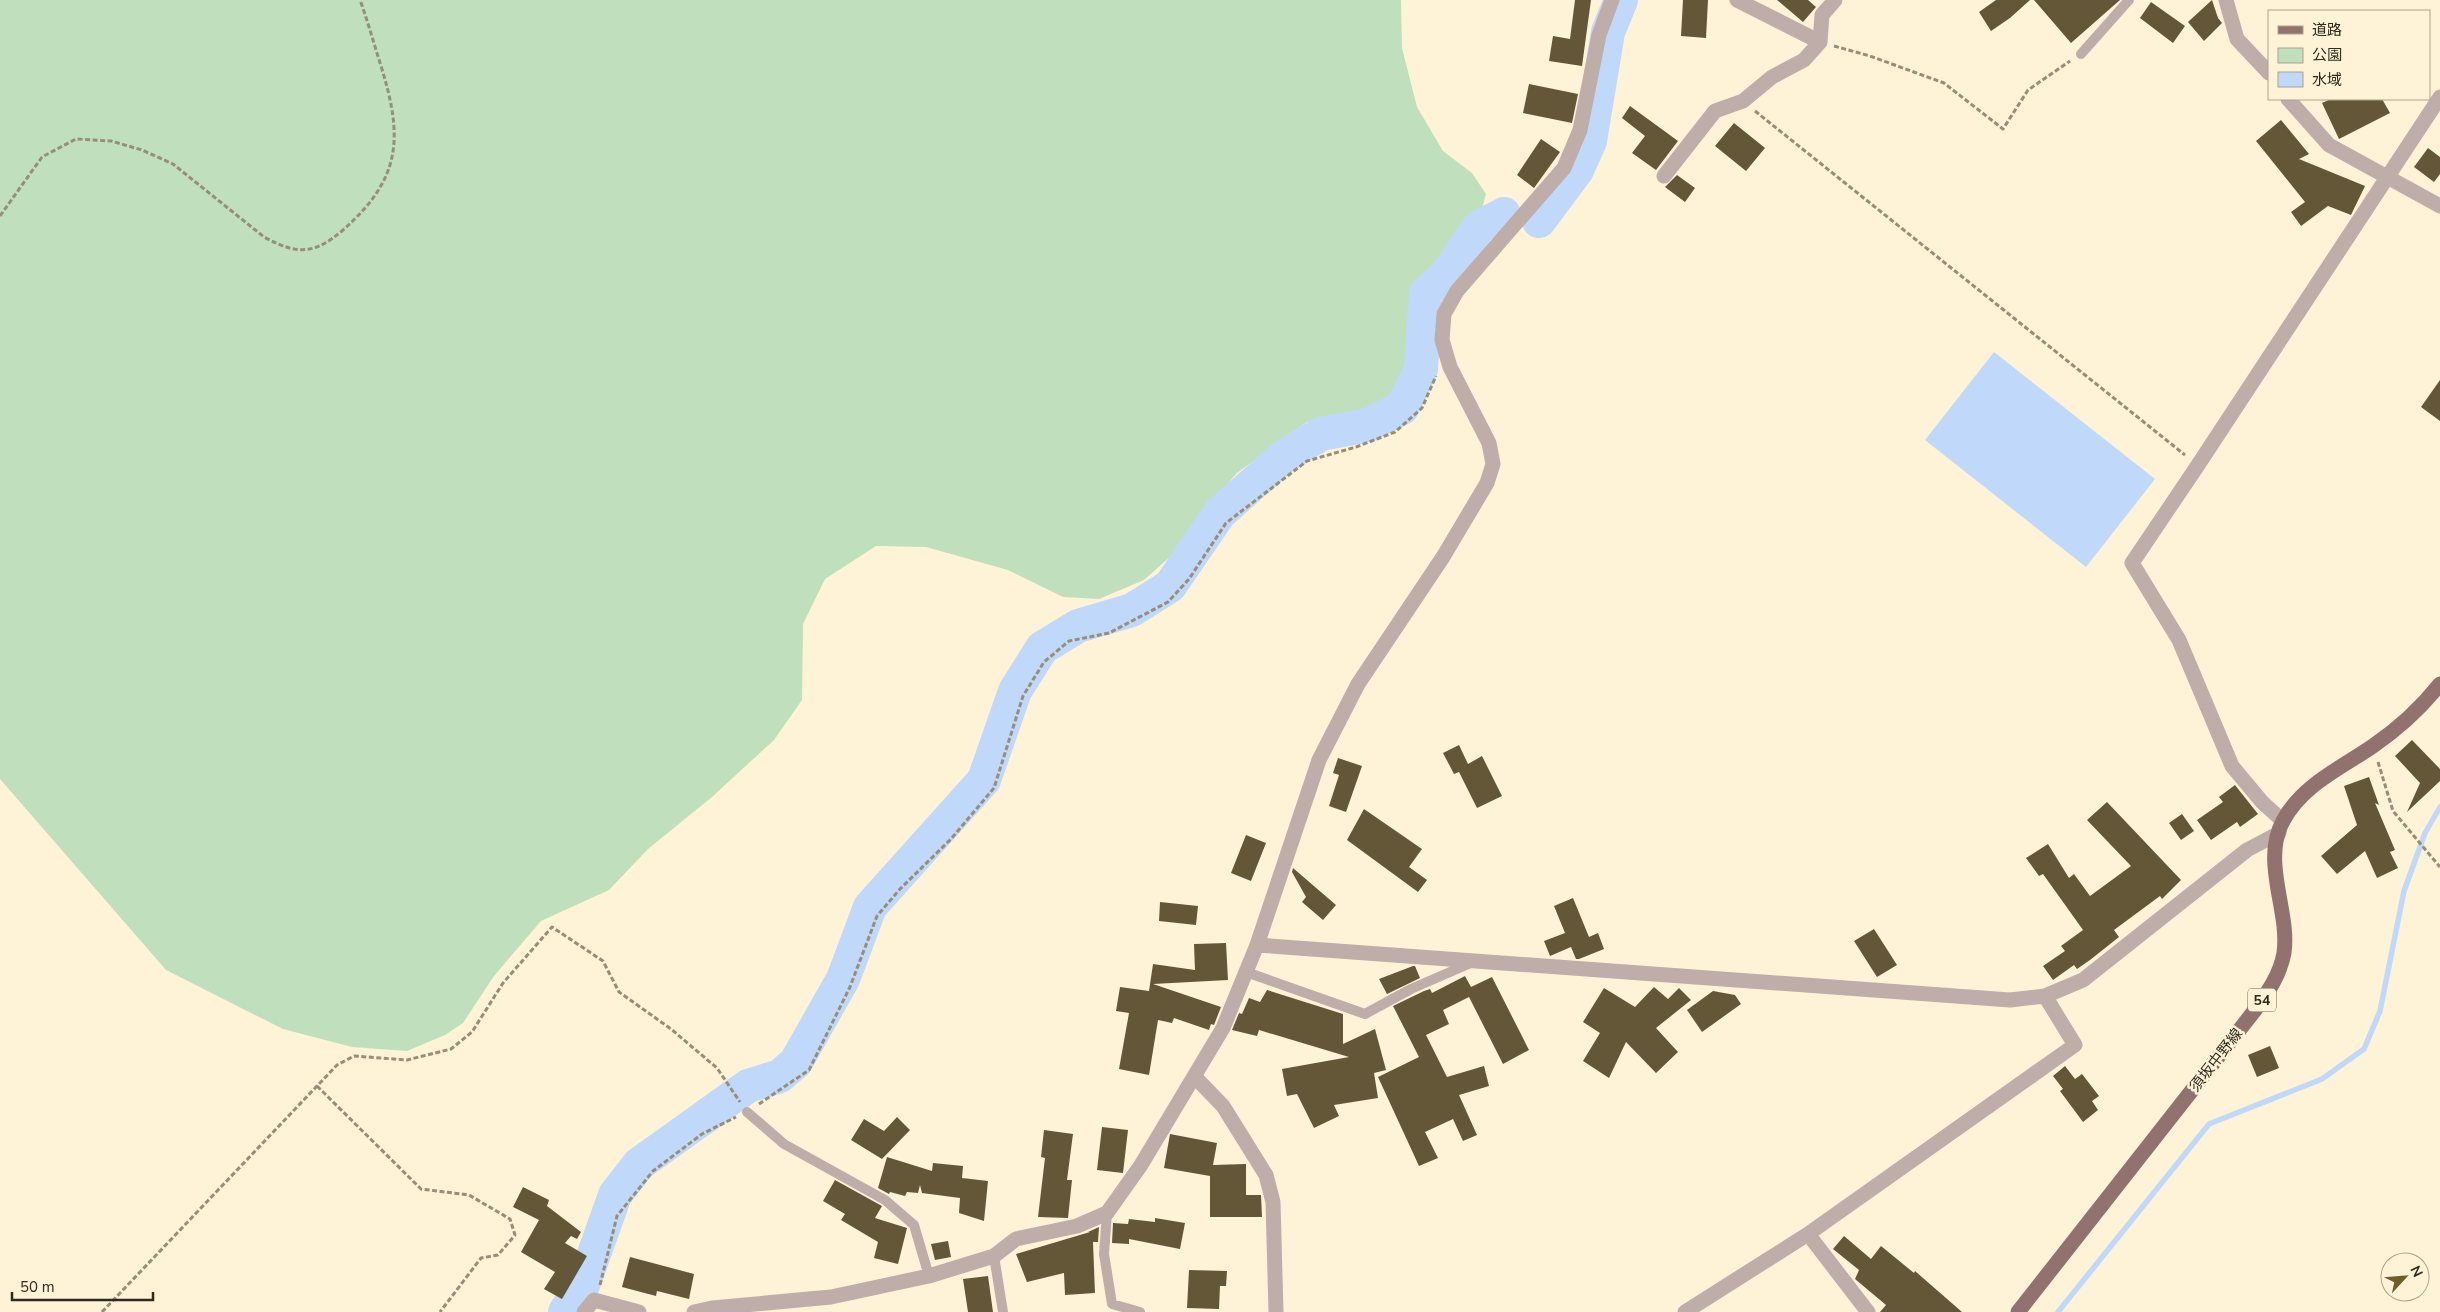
<svg xmlns="http://www.w3.org/2000/svg" width="2440" height="1312" viewBox="0 0 2440 1312" font-family="'Nunito Sans','Noto Sans JP',sans-serif">
<style>
.green{fill:#c0e0bd}
.water{fill:#c0d8fa}
.lines{fill:none;stroke-linecap:round;stroke-linejoin:round}
.stream{stroke:#c0d8fa;stroke-width:5.5}
.river{stroke:#c0d8fa;stroke-width:34}
.building{fill:#635738}
.path{stroke:#968e79;stroke-width:3;stroke-dasharray:5 2.5;stroke-linecap:butt}
.lane{stroke:#bfadaa;stroke-width:10}
.street{stroke:#bfadaa;stroke-width:15}
.primary{stroke:#92726e;stroke-width:15}
.labels{text-anchor:middle;stroke-width:5;stroke-linejoin:round;paint-order:stroke}
.shield{fill:#fef3d7;stroke:#6d6654;stroke-width:1}
.shield-label{font-size:14px;font-weight:bold;fill:#2f2a1c}
.street-label{font-size:15px;fill:#2f2a1c;stroke:#fef3d7}
</style>
<rect width="100%" height="100%" fill="#fef3d7"/>
<path class="green" d="M0,0H1401L1402,48L1417,107L1443,151L1472,173L1486,194L1480,216L1453,245L1439,265L1418,285L1407,366L1396,399L1365,413L1307,422L1237,473L1196,520L1172,555L1144,580L1099,599L1063,597L1008,570L926,547L876,546L825,579L803,624L802,700L774,740L712,797L648,849L609,890L541,921L494,976L463,1023L445,1035L407,1051L352,1047L283,1029L166,970L0,779Z"/>
<path class="water" d="M1994,352L2155,479L2086,567L1925,440Z"/>
<g class="lines">
<path class="stream" d="M2058,1312L2209,1124L2322,1079L2364,1049L2380,1011L2404,891L2425,833L2440,807"/>
<path class="river" d="M1539,221L1577,170L1590,141L1608,32L1621,0
M565,1312L583,1285L615,1195L639,1164L748,1086L780,1076L796,1062L843,979L870,907L984,780L1015,691L1042,648L1078,626L1132,610L1170,586L1220,513L1282,458L1321,434L1368,425L1402,408L1421,369L1426,293L1448,273L1479,227L1504,214"/>
</g>
<path class="building" d="M1575,0H1591L1582,66L1549,61L1553,36L1570,39Z
M1683,0H1708L1706,38L1681,36Z
M1777,0H1808L1816,7L1803,22Z
M1996,0H2030L2010,18L1991,31L1979,12Z
M2034,0H2120L2071,43Z
M2212,0L2218,18L2222,23L2204,41L2188,22Z
M2151,2L2185,26L2173,43L2140,18Z
M1529,84L1578,94L1572,123L1523,113Z
M2331,99H2382L2390,113L2339,139L2322,103Z
M1630,106L1678,141L1656,170L1632,153L1645,136L1622,118Z
M2281,120L2309,154L2299,159L2365,186L2351,215L2328,206L2301,226L2291,212L2305,202L2256,141Z
M1734,123L1765,148L1746,171L1715,146Z
M1541,139L1560,152L1534,188L1517,175Z
M2428,148L2440,157V174L2434,182L2414,167Z
M1677,175L1695,188L1685,202L1665,187Z
M2440,380V421L2421,407Z
M2412,740L2440,769V781L2407,812L2420,783L2395,756Z
M1459,745L1468,764L1482,756L1502,796L1477,808L1459,772L1454,774L1443,753Z
M1338,758L1362,766L1346,812L1329,806L1339,775L1333,773Z
M2369,777L2379,805L2375,803L2395,850L2390,852L2398,868L2377,878L2365,851L2337,874L2321,856L2357,825L2344,786Z
M2235,785L2258,814L2240,827L2237,822L2211,840L2197,820L2223,802L2219,797Z
M2107,802L2181,880L2162,899L2160,896L2114,930L2119,937L2090,960L2077,969L2074,965L2053,980L2043,966L2065,951L2061,946L2083,930L2043,874L2039,876L2026,858L2048,844L2069,878L2074,874L2090,896L2131,866L2087,820Z
M1364,809L1422,849L1409,867L1427,880L1418,892L1347,840Z
M2182,814L2194,831L2181,840L2169,823Z
M1246,835L1266,843L1251,881L1231,873Z
M1293,868L1336,905L1323,920L1302,902L1306,897L1292,872Z
M1573,898L1589,937L1598,933L1604,949L1579,959H1576L1571,947L1550,956L1544,941L1565,933L1554,906Z
M1160,902L1198,906L1196,925L1159,921Z
M1874,929L1897,965L1877,977L1854,941Z
M1226,943L1228,980L1153,984L1221,1007L1214,1025L1211,1024L1209,1030L1174,1018L1172,1023L1158,1020L1149,1075L1119,1069L1129,1013L1116,1011L1120,987L1149,991L1153,964L1195,970L1194,944Z
M1413,966H1415L1420,978L1387,994L1379,979Z
M1465,976L1471,987L1492,977L1529,1050L1503,1064L1469,997L1443,1010L1449,1024L1426,1035L1447,1077L1484,1066L1489,1086L1459,1095L1477,1135L1463,1141L1453,1119L1425,1132L1438,1158L1419,1166L1378,1077L1419,1057L1393,1006L1424,991L1430,989L1432,993Z
M1654,987L1668,999L1679,988L1691,1000L1656,1028L1678,1052L1656,1073L1626,1042L1609,1078L1583,1061L1600,1033L1583,1022L1604,988L1635,1007Z
M1267,990L1343,1014V1044L1375,1029L1386,1070L1374,1073L1378,1098L1334,1105L1339,1116L1314,1128L1297,1094L1287,1096L1282,1069L1349,1057L1259,1030L1257,1036L1232,1030L1239,1013L1242,1014L1249,998L1260,1002Z
M1713,991L1735,995L1741,1004L1702,1032L1687,1010Z
M2270,1046L2279,1068L2257,1077L2248,1055Z
M2065,1066L2075,1079L2082,1074L2099,1096L2092,1101L2098,1110L2083,1122L2060,1091L2063,1089L2053,1076Z
M897,1117L910,1130L882,1159L851,1140L864,1119L884,1131Z
M1102,1127L1128,1130L1123,1173L1097,1170Z
M1044,1130L1073,1134L1067,1180H1072L1068,1218L1038,1217L1045,1158L1041,1157Z
M1170,1134L1217,1143L1213,1165L1246,1164V1195H1261L1262,1217H1210V1176L1164,1168Z
M887,1157L932,1171L933,1163L963,1166L962,1178L988,1181L984,1221L959,1213L960,1198L922,1193L920,1185L918,1193L907,1192L905,1196L890,1192L889,1194L878,1188Z
M835,1180L882,1206L875,1218L907,1228L898,1264L874,1258L878,1242L841,1220L845,1214L823,1201Z
M523,1187L549,1200L547,1206L581,1232L577,1239L571,1236L565,1243L587,1256L562,1299L544,1289L555,1272L521,1252L539,1220L513,1207Z
M1155,1218L1185,1223L1180,1249L1129,1239V1244L1112,1243L1113,1223L1128,1224L1129,1219L1155,1222Z
M1099,1227L1098,1242H1093L1095,1293L1065,1295L1064,1273L1027,1282L1016,1254L1090,1232H1088Z
M1844,1236L1871,1259L1881,1246L1914,1273L1915,1271L1962,1312H1880L1886,1305L1855,1279L1859,1270L1833,1249Z
M948,1241L951,1257L935,1260L931,1244Z
M630,1257L694,1274L689,1299L657,1291L656,1296L622,1287Z
M1189,1270L1227,1271L1226,1286H1220L1219,1309L1187,1308Z
M988,1276L993,1312H968L963,1279Z"/>
<g class="lines">
<path class="path" d="M1834,46L1870,56L1944,83L2003,129L2028,90L2070,61
M1755,111L2185,455
M0,216L42,157L76,139L111,141L142,150L173,164L264,237C297,255 314,255 343,230C402,178 403,137 381,66C374,44 368,22 360,0
M2378,762L2393,811L2440,867
M317,1086L421,1189L469,1195L510,1219L515,1235L498,1255L481,1258L440,1312
M759,1104L809,1070L850,987L877,916L900,889L951,839L994,788L1023,696L1044,662L1069,641L1109,633L1168,602L1189,579L1226,523L1307,461L1356,447L1395,432L1422,408L1436,376
M600,1285L617,1216L653,1171L702,1134L736,1117
M102,1312L337,1065L354,1056L407,1060L451,1049L472,1032L503,983L552,927L603,961L619,992L671,1029L717,1068L740,1102"/>
<path class="lane" d="M2081,54L2129,0
M1246,972L1365,1014L1411,989L1473,962
M747,1112L784,1144L885,1200L914,1225L929,1276
M1107,1213L1104,1254L1112,1304L1140,1312
M994,1256L1003,1312"/>
<path class="street" d="M1737,0L1820,42
M2226,0L2237,39L2269,73
M2288,99L2329,145L2440,206
M1664,176L1715,111L1743,101L1772,77L1804,60L1820,42L1822,15L1835,0
M2283,821L2262,802L2232,766L2179,640L2132,563L2198,465L2440,97
M1257,945L2010,1000L2045,996L2083,980L2247,850L2279,833
M1195,1077L1223,1106L1266,1175L1273,1202L1276,1312
M1808,1234L1868,1312
M584,1312L594,1300L639,1312
M694,1312L712,1308L831,1297L929,1276L994,1256L1016,1239L1077,1226L1107,1213L1141,1165L1223,1028L1257,945L1319,760L1358,684L1443,557L1487,483L1493,464L1489,443L1450,367L1442,340L1444,314L1457,291L1564,168L1580,130L1599,35L1612,0
M1685,1312L1808,1234L2075,1045L2045,996"/>
<path class="primary" d="M2018,1312L2255,1010C2268,992 2280,975 2284,953C2290,911 2261,862 2283,821C2302,785 2341,768 2373,746C2398,729 2421,708 2440,684"/>
</g>
<g class="labels">
<rect class="shield" x="2248" y="988.5" width="28" height="23" rx="4"/>
<g class="shield-label">
<text x="2262" y="1005">54</text>
</g>
<g class="street-label">
<text transform="translate(2216 1060) rotate(-52)" y="5">須坂中野線</text>
</g>
</g>
<rect x="2268" y="10" width="162" height="90" fill="#fef3d7" stroke="#aba38c"/>
<rect x="2278" y="26" width="25" height="8" fill="#92726e" stroke="#aba38c"/>
<text x="2312" y="35" font-size="15" fill="#2f2a1c">道路</text>
<rect x="2278" y="48" width="25" height="15" fill="#c0e0bd" stroke="#aba38c"/>
<text x="2312" y="60" font-size="15" fill="#2f2a1c">公園</text>
<rect x="2278" y="72" width="25" height="15" fill="#c0d8fa" stroke="#aba38c"/>
<text x="2312" y="85" font-size="15" fill="#2f2a1c">水域</text>
<g transform="translate(2405 1277) rotate(64)"><circle r="24" fill="#fef3d7" stroke="#aba38c"/>
<path d="M0-4L9 19L0 12L-9 19Z" fill="#6f5c2b"/>
<text y="-8" font-size="14" font-weight="bold" text-anchor="middle" fill="#2f2a1c">N</text>
</g>
<path d="M12 1292v8h141v-8" fill="none" stroke="#2f2a1c" stroke-width="2.5"/>
<text x="20" y="1292" font-size="15" fill="#2f2a1c" stroke="#fef3d7" stroke-width="4" paint-order="stroke">50 m</text>
</svg>
